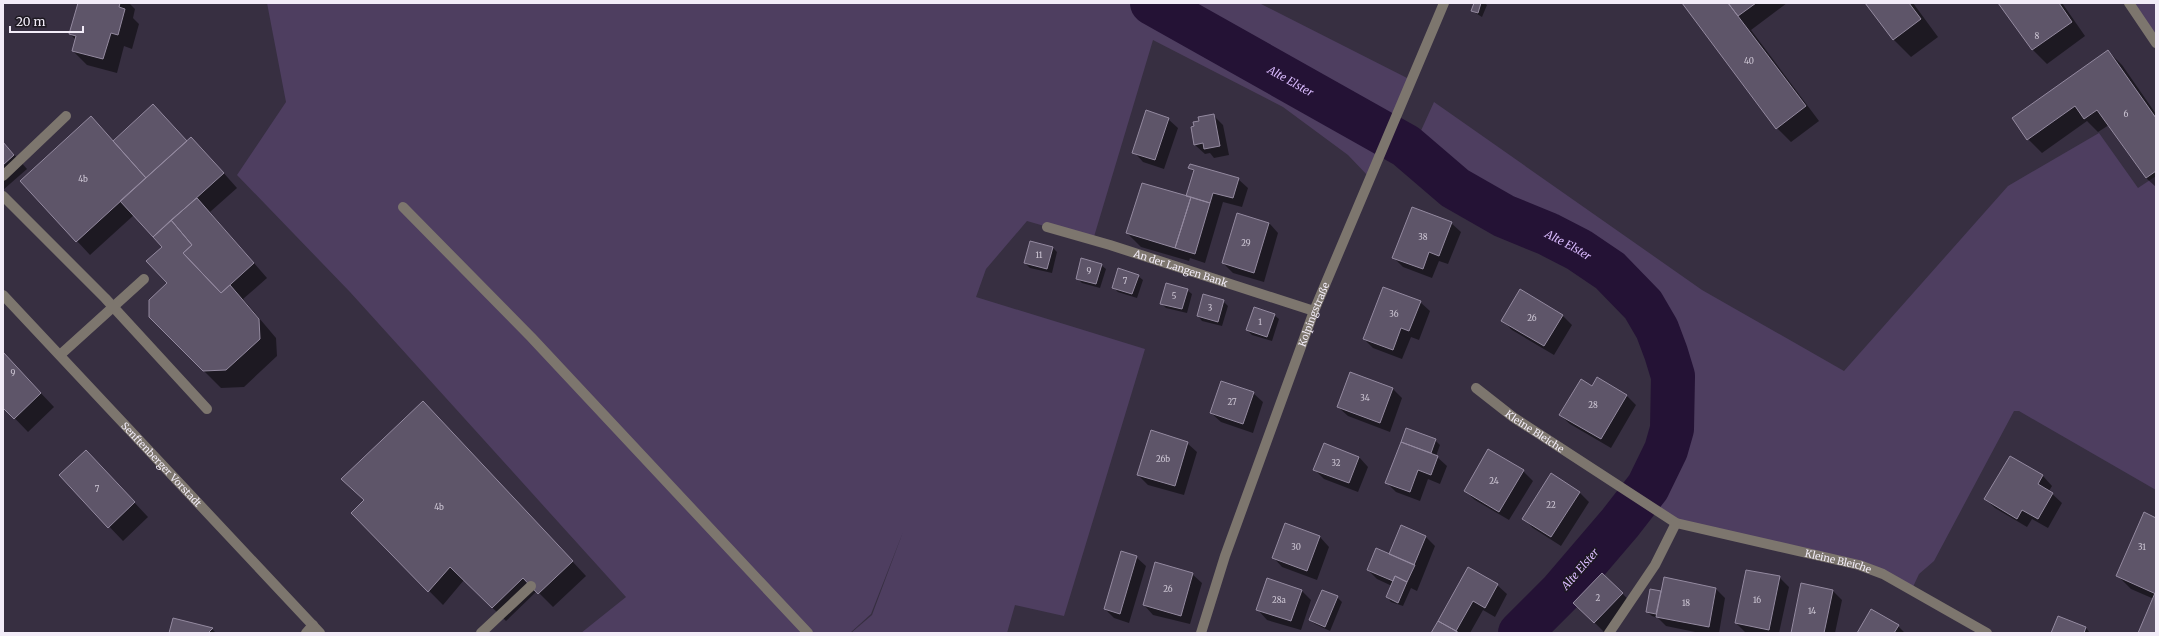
<svg xmlns="http://www.w3.org/2000/svg" width="2159" height="636" viewBox="0 0 2159 636" font-family="Merriweather,serif">
<style>
.green{fill:#4e3e60}
.shadow{fill:#0007}
.lines{fill:none;stroke-linecap:round;stroke-linejoin:round}
.river{stroke:#241235;stroke-width:44}
.building{fill:#5e5569;stroke:#948aa0}
.minor{stroke:#7d766e;stroke-width:10}
.labels{text-anchor:middle;stroke-width:3;stroke-linejoin:round;paint-order:stroke}
.number-label{font-size:8px;fill:#cdc6d4}
.street-label{font-size:10px;fill:#f2ecf8;stroke:#1d1921}
.water-label{font-size:11px;font-style:italic;fill:#d8b9fc;stroke:#1d1921}
</style>
<rect width="100%" height="100%" fill="#372f41"/>
<path class="green" d="M267,3H1259L1411,80L1369,177L1348,155L1283,107L1153,40L1093,240L1027,221L986,269L976,297L1145,349L1064,616L1015,605L1007,633H851L872,615L903,532L871,614L850,633H581L626,597L350,292L237,175L286,102Z
M2131,3H2156V40Z
M1434,102L1702,290L1844,371L2008,186L2099,133L2138,188L2156,176V490L2019,411H2014L1934,561L1919,574L1912,589L1883,574L1676,523L1654,508L1648,487L1666,450L1672,429L1673,376L1666,353L1657,329L1643,305L1610,271L1579,250L1548,234L1504,216L1414,146Z"/>
<path class="shadow" d="M79,3H129L135,9L133,18L139,24L132,49L124,46L117,73L87,65L73,51L76,40L70,34Z
M1475,3H1484L1487,5L1482,17L1472,11Z
M1683,3H1787L1751,30L1819,121L1791,142L1777,128Z
M1866,3H1913L1938,37L1911,57L1894,40Z
M2000,3H2062L2085,36L2047,64L2033,50Z
M2108,51L2122,65L2156,114V187L2146,178L2109,125L2098,132L2087,121L2042,153L2028,139Z
M153,105L188,142L205,152L237,188L210,212L267,278L243,299L276,338L277,356L244,387L221,388L150,317L168,283L163,247L134,215L90,255L77,241L113,141Z
M1214,116L1223,125L1229,155L1214,158L1210,153L1205,154L1195,145L1200,121Z
M1168,119L1178,128L1164,169L1143,162L1134,152Z
M3,142L27,169L3,190Z
M1190,168L1238,179L1248,188L1242,207L1223,202L1205,263L1190,258L1189,261L1141,247L1127,233L1187,197L1194,172Z
M1238,214L1269,223L1278,233L1264,282L1233,273L1223,263Z
M1451,223L1461,232L1448,264L1439,261L1432,278L1403,267L1393,257Z
M1053,248L1057,252L1052,273L1030,268L1025,263Z
M1101,265L1106,269L1100,288L1082,283L1077,278Z
M1138,276L1143,280L1137,298L1118,292L1113,287Z
M1187,290L1192,294L1187,313L1166,308L1161,303Z
M1223,301L1228,306L1222,326L1202,321L1198,316Z
M1420,302L1430,311L1419,340L1411,337L1402,359L1373,348L1364,339Z
M1274,315L1279,319L1272,341L1252,335L1247,330Z
M1562,315L1572,325L1554,355L1512,330L1503,321Z
M3,353L54,407L28,432L3,406Z
M1598,379L1627,396L1636,405L1611,448L1570,424L1560,415L1593,387Z
M1393,389L1402,398L1390,432L1348,416L1338,407Z
M1253,393L1263,402L1253,433L1221,422L1211,413Z
M437,416L586,576L553,607L537,591L506,621L464,580L443,605L352,513Z
M1407,430L1435,440L1440,445L1436,456L1447,466L1440,484L1428,479L1420,501L1396,492L1387,483Z
M1187,443L1197,452L1184,495L1148,485L1138,475Z
M86,451L148,517L123,541L60,475Z
M1359,457L1368,467L1358,492L1324,479L1314,469Z
M2010,457L2043,476L2052,486L2049,491L2062,503L2048,528L2032,519L2027,527L1995,508L1985,499Z
M1523,471L1533,481L1509,520L1475,500L1465,491Z
M1579,492L1589,502L1561,546L1533,528L1523,518Z
M2156,519V633H2139L2154,599L2131,589L2117,575Z
M1286,524L1320,537L1329,547L1317,580L1282,567L1273,557Z
M1402,526L1426,537L1435,546L1417,591L1411,588L1403,606L1391,602L1387,597L1392,586L1377,579L1368,570L1390,555Z
M1136,557L1146,566L1129,623L1114,618L1105,609Z
M1468,569L1497,585L1507,594L1495,617L1483,610L1470,633H1432Z
M1192,574L1202,583L1190,624L1153,615L1144,605Z
M1602,574L1632,603L1604,632L1584,612Z
M1779,577L1789,587L1779,633L1745,632L1736,623Z
M1665,578L1716,589L1725,598L1719,633H1700L1666,626L1658,618L1652,616L1647,612L1660,592L1662,593Z
M1301,590L1311,600L1301,630L1267,620L1258,610Z
M1323,591L1337,597L1342,602L1330,631L1315,624L1310,620Z
M1833,591L1842,600L1835,633H1792Z
M2059,617L2086,628L2090,633H2052Z
M174,619L212,629L216,633H170Z
M1898,626L1905,633H1858Z"/>
<g class="lines">
<path class="river" id="s1" d="M1152,3L1406,146L1455,188L1504,216L1548,234L1579,250L1610,271L1643,305L1657,329L1666,353L1673,376L1672,429L1666,450L1648,487L1620,523L1561,592L1520,633"/>
</g>
<path class="building" d="M78,3H120L119,7L125,9L118,35L111,33L103,59L72,51L76,36L69,34Z
M1474,3H1481L1478,13L1471,11Z
M1682,3H1728L1806,106L1776,129Z
M1728,3H1756L1738,16Z
M1865,3H1909L1921,19L1893,40Z
M1998,3H2059L2072,22L2032,50Z
M2108,50L2156,118V171L2146,178L2097,110L2084,119L2075,106L2027,140L2012,118Z
M153,104L187,141L146,178L113,141Z
M1146,110L1169,118L1155,160L1132,153Z
M1214,114L1220,146L1204,149L1203,143L1194,145L1191,127L1194,126L1193,122L1199,121L1198,117Z
M91,116L146,178L76,242L20,181Z
M191,137L224,173L153,237L120,201Z
M3,142L14,155L3,165Z
M1190,164L1239,178L1233,198L1213,193L1210,203L1186,196L1194,170L1188,168Z
M1142,183L1191,197L1175,248L1126,233Z
M1191,197L1210,203L1195,254L1175,248Z
M197,198L254,263L221,293L183,253L192,245L171,220Z
M1412,207L1452,222L1439,256L1429,252L1423,269L1392,258Z
M1237,213L1269,223L1254,273L1222,263Z
M171,220L192,245L183,253L221,293L230,285L259,319L260,339L226,370L203,371L149,317V300L167,283L146,261L162,247L153,237Z
M1030,241L1053,247L1047,269L1024,263Z
M1081,258L1102,264L1096,284L1076,279Z
M1118,268L1139,275L1132,294L1112,288Z
M1166,283L1188,289L1182,309L1160,304Z
M1383,287L1421,301L1409,331L1401,328L1393,350L1363,339Z
M1520,289L1563,315L1544,346L1501,321Z
M1203,294L1224,300L1218,322L1197,316Z
M1254,307L1275,314L1267,337L1246,330Z
M3,352L41,393L14,419L3,408Z
M1350,372L1393,388L1380,423L1337,407Z
M1597,377L1627,395L1601,439L1559,415L1581,379L1592,386Z
M1221,381L1254,392L1243,424L1210,413Z
M423,401L573,561L538,594L523,578L492,608L450,567L428,592L351,513L364,500L341,479Z
M1406,428L1436,439L1431,453L1401,442Z
M1151,430L1188,442L1175,486L1137,475Z
M1401,442L1438,456L1431,475L1418,470L1410,492L1385,483Z
M1324,443L1359,457L1349,483L1313,470Z
M1488,449L1524,470L1499,512L1464,491Z
M86,450L135,502L108,528L59,475Z
M2010,456L2043,475L2038,484L2053,493L2038,519L2022,510L2017,519L1984,499Z
M1551,473L1580,492L1551,537L1522,519Z
M2144,512L2156,518V594L2116,576Z
M1285,523L1320,536L1307,571L1272,558Z
M1401,525L1426,536L1414,565L1389,554Z
M1376,548L1415,565L1407,582L1395,576L1393,581L1367,570Z
M1121,551L1137,556L1120,614L1104,609Z
M1155,562L1193,573L1181,616L1143,605Z
M1468,567L1498,584L1485,608L1473,601L1456,631L1438,621Z
M1746,570L1780,576L1769,630L1735,623Z
M1602,573L1623,593L1594,623L1573,603Z
M1395,576L1407,582L1398,603L1386,597Z
M1664,577L1716,588L1709,627L1656,617Z
M1267,578L1302,590L1291,621L1256,610Z
M1801,583L1833,590L1824,633H1791Z
M1650,589L1661,591L1656,614L1646,612Z
M1322,590L1338,596L1325,627L1309,620Z
M2155,593L2156,633H2138Z
M1871,609L1899,625L1894,633H1857Z
M2058,616L2086,627L2084,633H2051Z
M173,618L213,628L208,633H169Z
M1438,621L1456,631L1459,633H1431Z"/>
<g class="lines">
<g class="minor">
<path d="M2129,3L2156,43"/>
<path d="M3,176L66,116"/>
<path d="M3,196L105,298L207,409"/>
<path d="M403,207L531,337L808,633"/>
<path id="s2" d="M1047,227L1110,245L1314,311"/>
<path id="s3" d="M3,295L320,633"/>
<path d="M60,355L144,279"/>
<path id="s4" d="M1476,388L1513,417L1676,523L1859,565L1883,574L1987,633"/>
<path d="M306,633L313,625"/>
<path d="M481,633L531,586"/>
<path id="s5" d="M1201,633L1225,556L1314,311L1444,3"/>
<path d="M1609,633L1655,565L1676,523"/>
</g>
</g>
<g class="labels">
<g class="number-label">
<text x="2037" y="39">8</text>
<text x="1749" y="64">40</text>
<text x="2126" y="117">6</text>
<text x="83" y="182">4b</text>
<text x="1423" y="240">38</text>
<text x="1246" y="246">29</text>
<text x="1039" y="258">11</text>
<text x="1089" y="274">9</text>
<text x="1125" y="284">7</text>
<text x="1174" y="299">5</text>
<text x="1210" y="311">3</text>
<text x="1394" y="317">36</text>
<text x="1532" y="321">26</text>
<text x="1260" y="325">1</text>
<text x="13" y="376">9</text>
<text x="1365" y="401">34</text>
<text x="1232" y="405">27</text>
<text x="1593" y="408">28</text>
<text x="1163" y="462">26b</text>
<text x="1336" y="466">32</text>
<text x="1494" y="484">24</text>
<text x="97" y="492">7</text>
<text x="1551" y="508">22</text>
<text x="439" y="510">4b</text>
<text x="1296" y="550">30</text>
<text x="2142" y="550">31</text>
<text x="1168" y="592">26</text>
<text x="1598" y="601">2</text>
<text x="1279" y="603">28a</text>
<text x="1757" y="603">16</text>
<text x="1686" y="606">18</text>
<text x="1812" y="614">14</text>
</g>
<g class="street-label">
<text dy="4" stroke="none"><textPath href="#s2" startOffset="140">An der Langen Bank</textPath></text>
<text dy="4" stroke="none"><textPath href="#s5" startOffset="338">Kolpingstraße</textPath></text>
<text dy="4" stroke="none"><textPath href="#s4" startOffset="73">Kleine Bleiche</textPath></text>
<text dy="4" stroke="none"><textPath href="#s3" startOffset="232">Senftenberger Vorstadt</textPath></text>
<text dy="4" stroke="none"><textPath href="#s4" startOffset="408">Kleine Bleiche</textPath></text>
</g>
<g class="water-label">
<text dy="4" stroke="none"><textPath href="#s1" startOffset="159">Alte Elster</textPath></text>
<text dy="4" stroke="none"><textPath href="#s1" startOffset="483">Alte Elster</textPath></text>
<text transform="translate(1580 569) rotate(-49)" y="4">Alte Elster</text>
</g>
</g>
<rect width="2159" height="636" fill="none" stroke="#f2ecf8" stroke-width="8"/>
<path d="M10 26v6h73v-6" fill="none" stroke="#f2ecf8" stroke-width="2"/>
<text x="16" y="26" font-size="12" fill="#f2ecf8" stroke="#1d1921" stroke-width="3" paint-order="stroke">20 m</text>
</svg>
